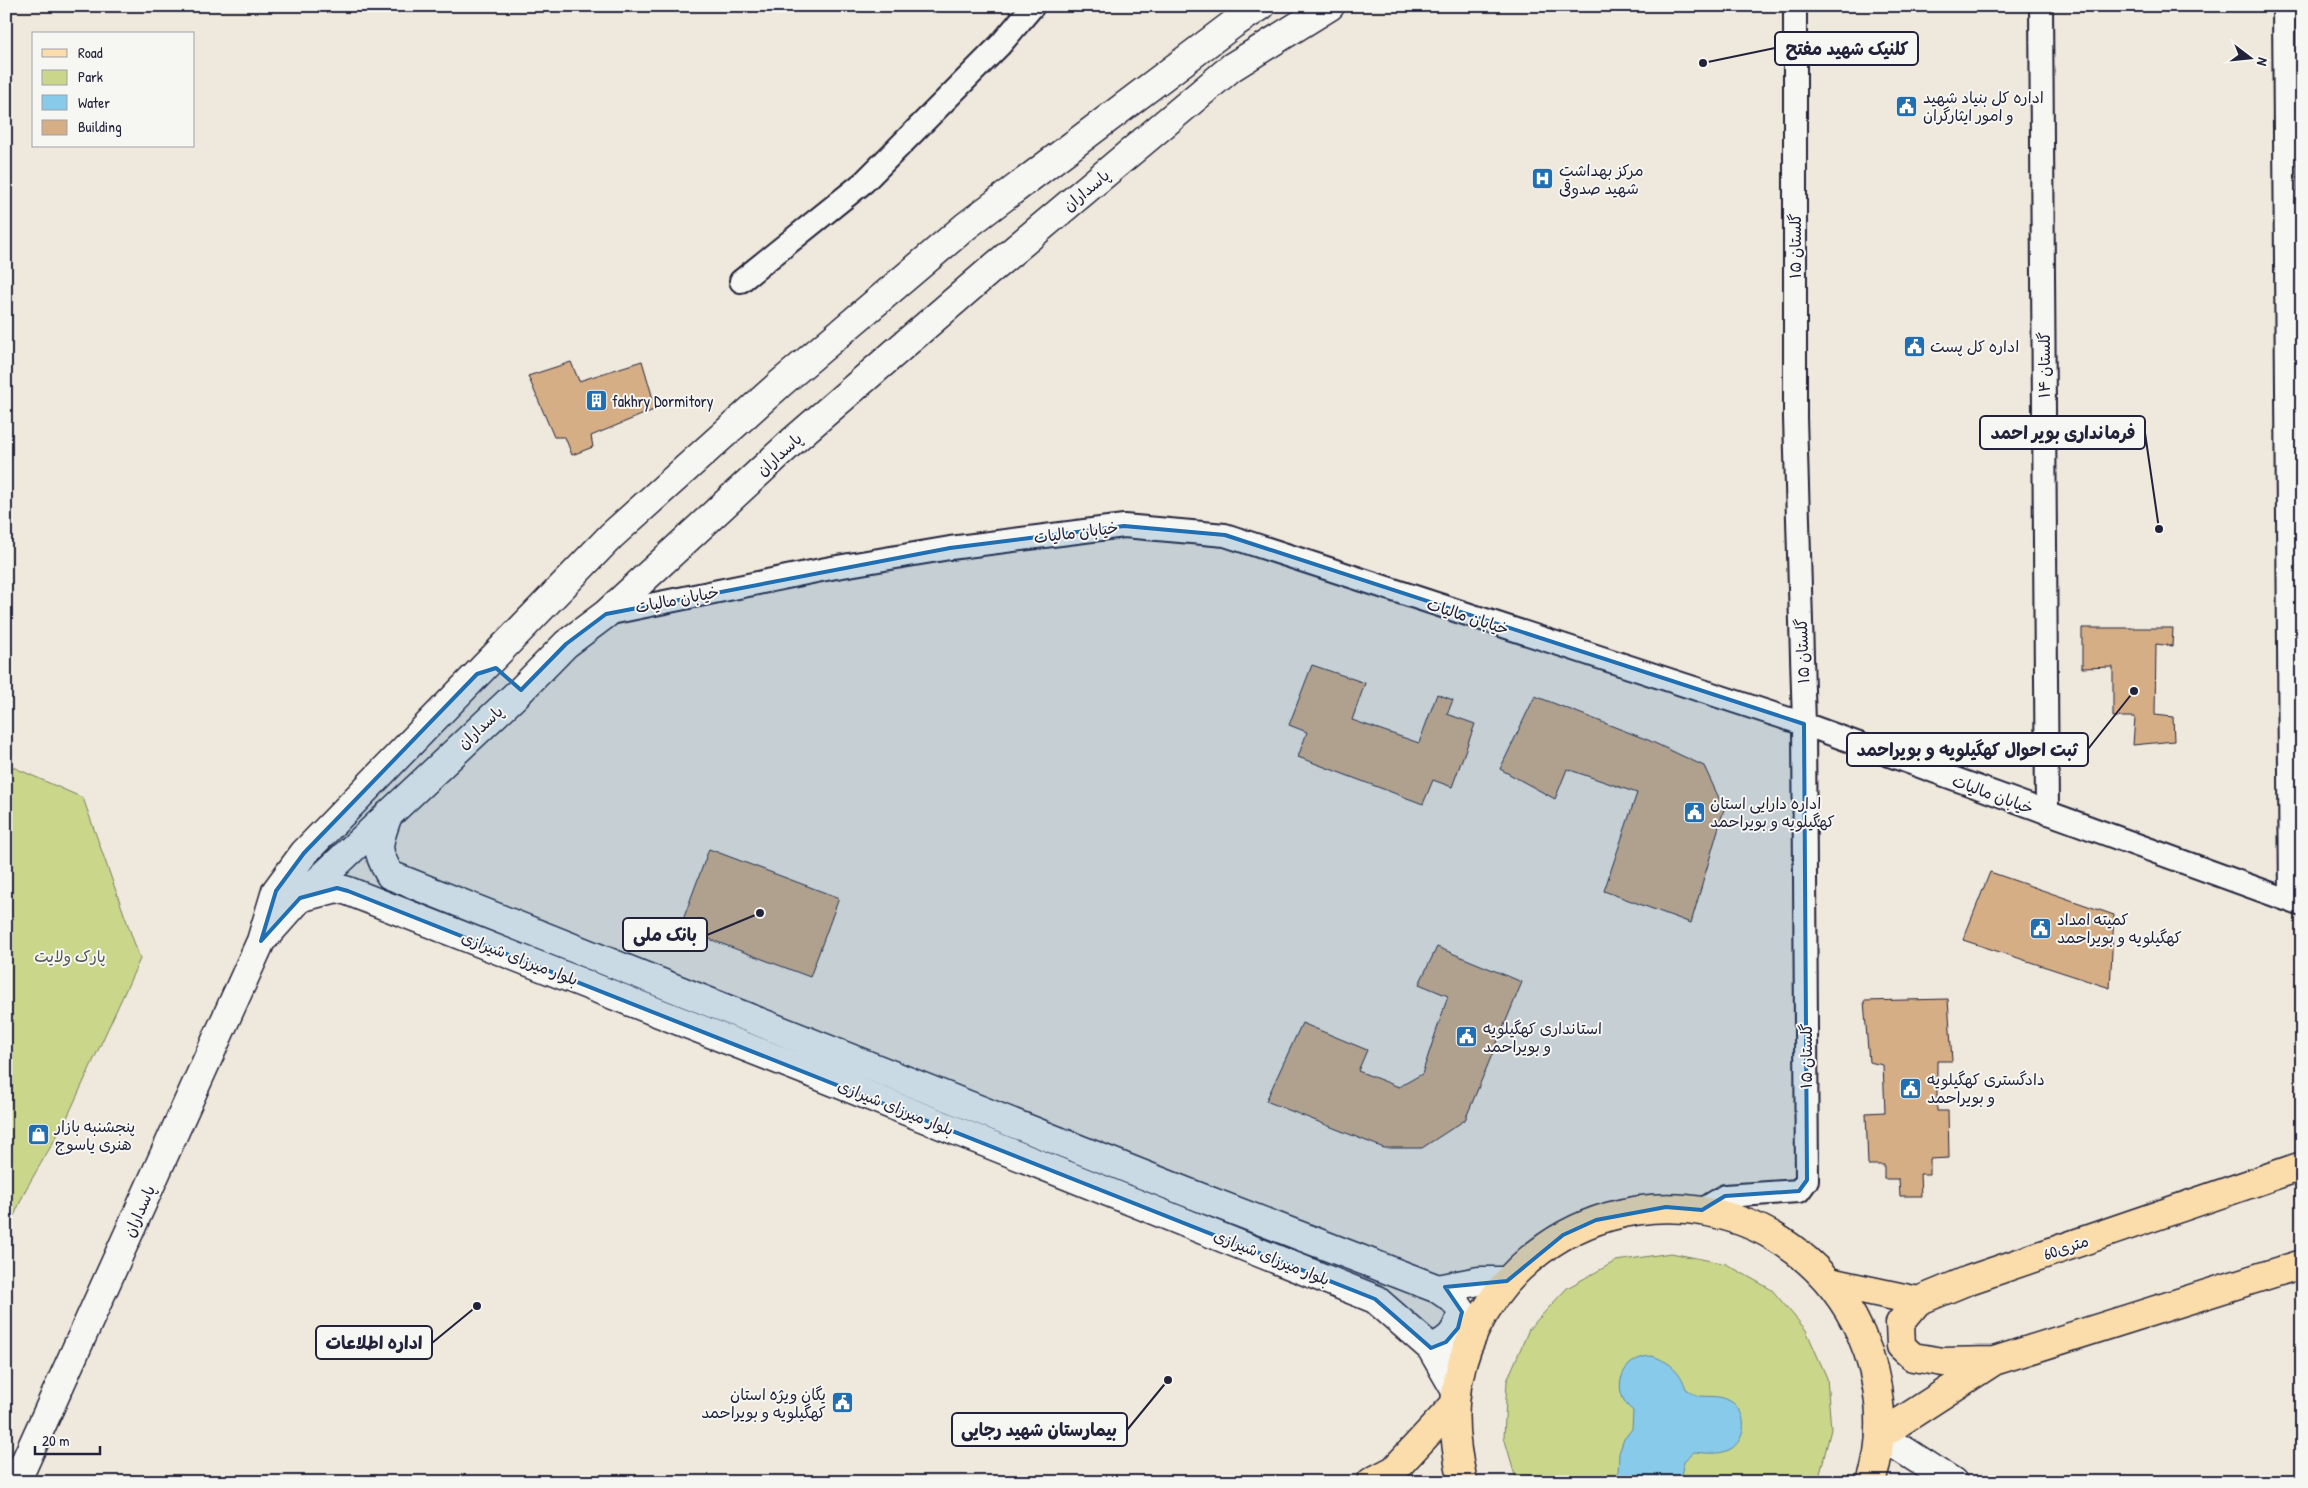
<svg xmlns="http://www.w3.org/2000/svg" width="2308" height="1488" viewBox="0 0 2308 1488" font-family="'Patrick Hand','Playpen Sans Arabic',sans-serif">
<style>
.green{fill:#cad78a;stroke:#767c62}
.water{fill:#88cae9;stroke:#5f87a3}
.building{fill:#d5ae86;stroke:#22223b}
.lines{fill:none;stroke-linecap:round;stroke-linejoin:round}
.street-casing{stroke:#22223b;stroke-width:26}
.secondary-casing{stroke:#22223b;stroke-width:31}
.primary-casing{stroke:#22223b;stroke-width:31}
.street{stroke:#f6f6f2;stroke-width:22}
.secondary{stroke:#f6f6f2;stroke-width:28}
.primary{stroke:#fbddab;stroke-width:28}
.marked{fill:#1f6fb2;fill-opacity:0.2;stroke:#1f6fb2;stroke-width:4;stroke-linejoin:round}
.labels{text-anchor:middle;stroke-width:4;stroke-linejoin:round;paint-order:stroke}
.poi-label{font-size:16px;fill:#22223b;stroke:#f6f6f2;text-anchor:start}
.street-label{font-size:16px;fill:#22223b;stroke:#f6f6f2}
.park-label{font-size:16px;fill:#545853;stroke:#f6f6f2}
.leader{fill:none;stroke:#22223b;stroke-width:2}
.callout-dot{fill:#22223b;stroke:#f6f6f2;stroke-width:2}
.callout{fill:#f6f6f2;stroke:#22223b;stroke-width:2}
.callout-label{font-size:18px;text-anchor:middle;font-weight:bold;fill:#22223b}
</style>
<rect width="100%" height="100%" fill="#efe8dc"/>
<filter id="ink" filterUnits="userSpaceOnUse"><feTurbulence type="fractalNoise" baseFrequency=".02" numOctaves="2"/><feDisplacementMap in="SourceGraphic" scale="10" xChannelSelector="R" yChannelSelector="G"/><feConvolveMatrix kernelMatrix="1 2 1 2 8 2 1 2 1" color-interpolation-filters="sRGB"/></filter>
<g filter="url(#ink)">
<path class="green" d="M6,764L83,798L140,959L65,1122L26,1189L6,1234Z
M1671,1253L1726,1264L1772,1290L1806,1330L1827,1378L1831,1429L1818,1482H1517L1504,1437L1507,1381L1529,1329L1567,1288L1616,1261Z"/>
<path class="water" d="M1652,1356C1670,1362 1680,1370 1686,1389C1690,1391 1695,1395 1700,1396C1711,1397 1720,1395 1730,1401C1748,1411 1748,1440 1729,1450C1718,1455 1706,1453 1694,1452L1684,1461L1681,1475L1675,1482H1623L1618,1474L1619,1453L1624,1439L1632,1429L1633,1411C1609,1392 1621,1356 1652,1356Z"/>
<path class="building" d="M642,361L656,409L591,436L593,447L572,455L565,437H554L528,376L571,362L579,381Z
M2082,628H2173L2172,646L2156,644L2155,715L2173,717L2174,741L2133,745L2135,717H2113V667L2082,668Z
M1312,665L1365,683L1352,720L1419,743L1437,694L1453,700L1447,714L1475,724L1452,787L1433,780L1423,804L1298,757L1307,732L1289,725Z
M1535,696L1648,740L1704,766L1724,809L1691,923L1604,891L1637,793L1567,769L1555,799L1500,769Z
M709,849L839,898L810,977L680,928Z
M1990,872L2114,915L2110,988L1963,940Z
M1437,947L1522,982L1465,1120L1422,1148H1384L1266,1101L1302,1023L1367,1050L1358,1071L1399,1087L1422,1074L1448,996L1419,984Z
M1948,999L1952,1061H1937V1111H1948L1949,1158L1930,1159V1174H1920L1921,1196H1900L1899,1179H1884V1165H1868L1866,1113L1885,1112L1883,1065L1869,1062L1864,1001Z"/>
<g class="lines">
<defs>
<path id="street" d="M2041,6L2047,813
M2284,6L2291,901
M741,281L864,182L1000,45L1033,6
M606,614L831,568L950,548L1124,526L1225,535L1804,724L2302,905
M1702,1210L1725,1196L1799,1191L1807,1180L1804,724L1795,418V6"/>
<path id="secondary" d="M388,815C378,844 374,848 390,875L1189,1193L1438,1289L1479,1281H1507
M303,897L337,888L348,891L812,1073L1375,1299L1431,1348L1456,1391
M266,936L300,898L520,691L566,644L606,614L794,440L988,272L1232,67L1330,6
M1431,1348C1451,1340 1456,1333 1462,1312L1453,1299L1438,1289
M1880,1435L1953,1482
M16,1482L261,941L276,891L304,853L611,536L781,383L966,226L1233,24L1261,6"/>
<path id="primary" d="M1829,1282L1918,1301L1969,1280L2302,1166
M1918,1301L1900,1323L1901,1346L1913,1357L1943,1362L1994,1361
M1880,1435L1994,1361L2302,1264
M1371,1482L1394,1470L1455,1404
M1463,1482C1457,1456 1453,1430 1455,1403C1459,1352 1483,1304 1519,1269C1626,1166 1800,1198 1861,1334C1881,1380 1887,1434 1871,1482"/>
</defs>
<use href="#street" class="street-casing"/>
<use href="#secondary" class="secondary-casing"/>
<use href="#primary" class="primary-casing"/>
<use href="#street" class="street"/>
<use href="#secondary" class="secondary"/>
<use href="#primary" class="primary"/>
</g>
</g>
<path class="marked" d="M1124,526L1225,535L1804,724L1807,1180L1799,1191L1725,1196L1702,1210L1666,1207L1596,1220L1563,1235L1507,1281L1445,1287L1462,1312L1458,1328L1446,1342L1431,1348L1375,1299L348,891L337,888L300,898L261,941L276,891L304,853L477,674L496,668L521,690L566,644L606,614L950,548Z"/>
<defs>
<symbol id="civic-square" viewBox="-11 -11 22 22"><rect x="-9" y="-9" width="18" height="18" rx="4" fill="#1f6fb2" stroke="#f6f6f2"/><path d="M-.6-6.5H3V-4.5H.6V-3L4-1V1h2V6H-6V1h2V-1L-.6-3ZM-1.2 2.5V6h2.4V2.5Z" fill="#fff"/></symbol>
<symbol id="hospital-square" viewBox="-11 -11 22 22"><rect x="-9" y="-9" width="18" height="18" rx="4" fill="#1f6fb2" stroke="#f6f6f2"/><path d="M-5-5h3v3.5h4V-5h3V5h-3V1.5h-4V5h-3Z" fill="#fff"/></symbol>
<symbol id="building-square" viewBox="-11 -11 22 22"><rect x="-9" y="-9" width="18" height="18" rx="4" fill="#1f6fb2" stroke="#f6f6f2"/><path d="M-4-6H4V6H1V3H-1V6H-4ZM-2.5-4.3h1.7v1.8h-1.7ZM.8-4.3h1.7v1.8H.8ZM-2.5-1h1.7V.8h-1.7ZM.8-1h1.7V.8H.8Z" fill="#fff"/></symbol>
<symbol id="shop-square" viewBox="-11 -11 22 22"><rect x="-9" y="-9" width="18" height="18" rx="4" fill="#1f6fb2" stroke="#f6f6f2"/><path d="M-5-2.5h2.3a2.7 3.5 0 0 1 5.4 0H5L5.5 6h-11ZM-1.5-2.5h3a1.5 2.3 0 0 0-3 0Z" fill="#fff"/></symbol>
</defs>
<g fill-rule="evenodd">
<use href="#civic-square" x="1894" y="94" width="25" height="25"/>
<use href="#hospital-square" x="1530" y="166" width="25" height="25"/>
<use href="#civic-square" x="1902" y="334" width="25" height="25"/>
<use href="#building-square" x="584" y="388" width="25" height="25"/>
<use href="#civic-square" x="1682" y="800" width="25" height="25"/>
<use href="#civic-square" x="2028" y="916" width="25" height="25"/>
<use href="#civic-square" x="1454" y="1024" width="25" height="25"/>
<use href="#civic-square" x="1898" y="1076" width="25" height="25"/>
<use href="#shop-square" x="26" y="1122" width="25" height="25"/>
<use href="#civic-square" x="830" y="1390" width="25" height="25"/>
</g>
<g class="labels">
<g class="poi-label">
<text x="1923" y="103">اداره کل بنیاد شهید<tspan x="1923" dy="18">و امور ایثارگران</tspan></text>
<text x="1559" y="176">مرکز بهداشت<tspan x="1559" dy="18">شهید صدوقی</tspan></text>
<text x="1930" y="352">اداره کل پست</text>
<text x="612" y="407">fakhry Dormitory</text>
<text x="1710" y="809">اداره دارایی استان<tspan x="1710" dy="18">کهگیلویه و بویراحمد</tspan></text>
<text x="2057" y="925">کمیته امداد<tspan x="2057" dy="18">کهگیلویه و بویراحمد</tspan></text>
<text x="1483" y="1034">استانداری کهگیلویه<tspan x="1483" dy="18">و بویراحمد</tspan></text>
<text x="1927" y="1085">دادگستری کهگیلویه<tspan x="1927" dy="18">و بویراحمد</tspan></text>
<text x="55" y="1132">پنجشنبه بازار<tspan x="55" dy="18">هنری یاسوج</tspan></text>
<text x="826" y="1400" text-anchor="end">یگان ویژه استان<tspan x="826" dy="18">کهگیلویه و بویراحمد</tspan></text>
</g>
<g class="street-label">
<text transform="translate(1086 190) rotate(-40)" y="6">پاسداران</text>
<text transform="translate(1795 246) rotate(-90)" y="6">گلستان ۱۵</text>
<text transform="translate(2044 365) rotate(-90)" y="6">گلستان ۱۴</text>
<text transform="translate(779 454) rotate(-42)" y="6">پاسداران</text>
<text transform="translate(1076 532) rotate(-7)" y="6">خیابان مالیات</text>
<text transform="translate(677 599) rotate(-11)" y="6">خیابان مالیات</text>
<text transform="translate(1468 616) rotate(18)" y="6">خیابان مالیات</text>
<text transform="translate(1802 651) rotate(-92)" y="6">گلستان ۱۵</text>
<text transform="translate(480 727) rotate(-43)" y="6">پاسداران</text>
<text transform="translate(1993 794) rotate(20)" y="6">خیابان مالیات</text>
<text transform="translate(520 958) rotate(21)" y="6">بلوار میرزای شیرازی</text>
<text transform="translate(1806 1056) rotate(-90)" y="6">گلستان ۱۵</text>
<text transform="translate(896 1107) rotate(22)" y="6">بلوار میرزای شیرازی</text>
<text transform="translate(139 1211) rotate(-66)" y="6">پاسداران</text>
<text transform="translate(2066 1247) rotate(-19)" y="6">60متری</text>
<text transform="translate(1272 1257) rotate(22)" y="6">بلوار میرزای شیرازی</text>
</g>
<g class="park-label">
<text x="70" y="962">پارک ولایت</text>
</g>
</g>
<path class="leader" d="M1703 63L1775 48M2159 529L2145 433M2134 691L2088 749M760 913L707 935M477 1306L432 1343M1168 1380L1127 1430"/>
<g class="callout-dot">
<circle cx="1703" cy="63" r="5"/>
<circle cx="2159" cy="529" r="5"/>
<circle cx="2134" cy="691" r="5"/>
<circle cx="760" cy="913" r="5"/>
<circle cx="477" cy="1306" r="5"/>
<circle cx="1168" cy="1380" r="5"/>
</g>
<g class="callout">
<rect x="1775" y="32" width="143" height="33" rx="5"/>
<rect x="1980" y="416" width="165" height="33" rx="5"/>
<rect x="1847" y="733" width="241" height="33" rx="5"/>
<rect x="623" y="918" width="84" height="33" rx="5"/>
<rect x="316" y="1326" width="116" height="33" rx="5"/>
<rect x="952" y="1413" width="175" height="33" rx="5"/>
</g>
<g class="callout-label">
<text x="1847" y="55">کلنیک شهید مفتح</text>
<text x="2063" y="439">فرمانداری بویر احمد</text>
<text x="1967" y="756">ثبت احوال کهگیلویه و بویراحمد</text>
<text x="665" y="941">بانک ملی</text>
<text x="374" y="1349">اداره اطلاعات</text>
<text x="1039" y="1436">بیمارستان شهید رجایی</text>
</g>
<rect width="2308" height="1488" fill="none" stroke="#f6f6f2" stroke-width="25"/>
<rect x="12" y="12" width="2283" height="1463" fill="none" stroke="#22223b" stroke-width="2" filter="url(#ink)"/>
<rect x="32" y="32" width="162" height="115" fill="#f6f6f2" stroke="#a1a1a9"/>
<rect x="42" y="49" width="25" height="8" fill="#fbddab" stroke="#a1a1a9"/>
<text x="78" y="58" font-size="15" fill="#22223b">Road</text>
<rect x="42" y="70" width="25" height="15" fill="#cad78a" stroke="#a1a1a9"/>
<text x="78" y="82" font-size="15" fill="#22223b">Park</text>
<rect x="42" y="95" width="25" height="15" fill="#88cae9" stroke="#a1a1a9"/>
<text x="78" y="108" font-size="15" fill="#22223b">Water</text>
<rect x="42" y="120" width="25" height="15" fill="#d5ae86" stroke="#a1a1a9"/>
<text x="78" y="132" font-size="15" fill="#22223b">Building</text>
<g transform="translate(2250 58) rotate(106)" stroke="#f6f6f2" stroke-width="4" paint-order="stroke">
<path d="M0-4L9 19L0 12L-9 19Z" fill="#22223b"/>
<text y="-8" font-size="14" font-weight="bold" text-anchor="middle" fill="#22223b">N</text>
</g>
<path d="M35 1446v8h65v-8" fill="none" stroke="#22223b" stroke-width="2.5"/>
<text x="42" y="1446" font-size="15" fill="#22223b" stroke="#f6f6f2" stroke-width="4" paint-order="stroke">20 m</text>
</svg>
